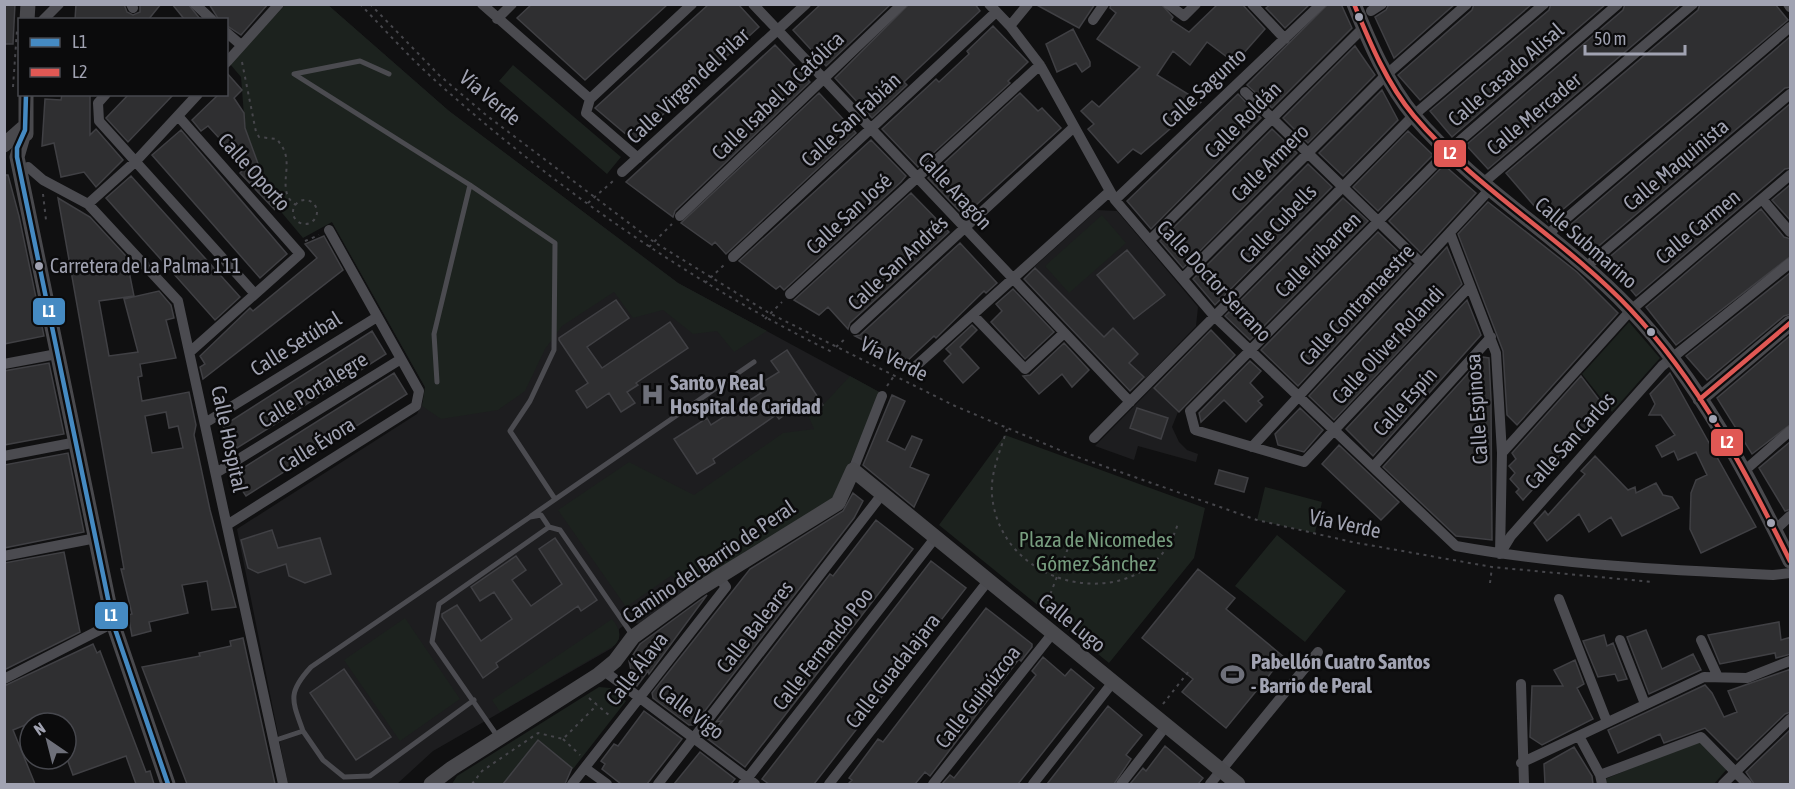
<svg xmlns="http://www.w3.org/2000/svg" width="1795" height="789" viewBox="0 0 1795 789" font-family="'Asap Condensed',sans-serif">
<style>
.built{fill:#1d1d1f}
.green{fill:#1c221e}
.building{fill:#2f2f31;stroke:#404044;stroke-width:1.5;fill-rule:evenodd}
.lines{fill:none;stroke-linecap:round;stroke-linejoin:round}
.path{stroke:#46464b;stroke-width:2;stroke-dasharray:3 4.5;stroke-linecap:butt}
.lane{stroke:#4b4b50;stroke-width:5}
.street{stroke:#4b4b50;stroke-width:10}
.secondary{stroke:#49494d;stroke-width:15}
.bus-1-casing{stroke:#0b0b0c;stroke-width:9}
.bus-2-casing{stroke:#0b0b0c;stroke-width:9}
.bus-1{stroke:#458ac2;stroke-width:4.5}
.bus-2{stroke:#e05854;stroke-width:4.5}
.bus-dot{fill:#a1a3b2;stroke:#0b0b0c;stroke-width:2}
.labels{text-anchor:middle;stroke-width:5;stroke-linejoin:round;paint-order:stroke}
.bus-label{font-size:20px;fill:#a1a3b2;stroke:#0b0b0c;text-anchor:start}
.street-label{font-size:21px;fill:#a1a3b2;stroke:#0b0b0c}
.poi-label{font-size:21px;font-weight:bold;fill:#a1a3b2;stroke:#0b0b0c;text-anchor:start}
.park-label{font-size:21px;fill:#779d7f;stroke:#0b0b0c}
.line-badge{stroke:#0b0b0c;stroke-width:2}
.badge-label{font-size:16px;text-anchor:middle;font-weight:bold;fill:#fff}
</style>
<rect width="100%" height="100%" fill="#101011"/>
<path class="built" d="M285,5H328L449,111L678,283L881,393L830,502L746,551L640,624L629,622L619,629V639L612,648L433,751L397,784H288L237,529L417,414L425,398V387L332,222Z
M1097,210L1117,211L1198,307L1196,326L1145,379L1034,267Z
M1153,387L1178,412L1172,427L1179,442L1187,450L1198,454L1196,462L1138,446L1134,460L1095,446Z"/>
<path class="green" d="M285,5H328L449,111L678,283L767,331L734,352L717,331L693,334L663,310L633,318L614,292L562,326L545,349L525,391L498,410L441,419L422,406L425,387L332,222L303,238L272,201L245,128L241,77L230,64Z
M513,65L621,157L607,174L499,81Z
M1102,215L1126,243L1069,293L1045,266Z
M1629,322L1660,358L1612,412L1582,374Z
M850,376L881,393L835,497L830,502L746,551L686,593L672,575L626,607L558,510L629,462L694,495L783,433L814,429L808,415L823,405Z
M1005,435L1205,508L1194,558L1109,663L939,525Z
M1265,487L1322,502L1315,533L1257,520Z
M1277,535L1346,591L1305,642L1235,586Z
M405,618L460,699L400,741L344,660Z
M612,619C619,628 623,636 615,645L500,712L492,700Z
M599,687L610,688L626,701L573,769L538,740L503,784H452L457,776Z
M1699,740L1727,769L1714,784H1604L1603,780Z"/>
<path class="building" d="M4,4H15L13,44H4Z
M76,4H124L127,12L133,15L140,12V4H161L148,20H75Z
M172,4H188L201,20H185Z
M209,4H268L241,35L226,25V20H219Z
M532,4H668L585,80L517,18Z
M709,4H738L759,27L634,141L595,108Z
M821,4H891L826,66L793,30Z
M909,4H975L980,11L904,82L907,85L872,118L835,78Z
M1035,4H1095L1079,28Z
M1111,4H1161L1173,17L1171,20L1189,32L1218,4H1242L1265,29L1235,63L1207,42L1190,65L1173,51L1157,75L1201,102L1141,154L1133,149L1118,163L1088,129L1094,124L1081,111L1092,101L1099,107L1140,67L1097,39L1116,13L1110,8Z
M1271,4H1310L1285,28L1266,8Z
M1328,4H1341L1352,28L1272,108L1247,85Z
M1389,4H1455L1394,58L1375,17L1386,10Z
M1474,4H1532L1420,100L1398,75L1472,10Z
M1551,4H1606L1452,137L1430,111L1549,10Z
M1625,4H1681L1488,169L1466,145L1623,10Z
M1700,4H1775L1788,20L1548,222L1506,173L1698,10Z
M993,26L1028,62L1008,81L1010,83L918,167L882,129L936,79L939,82L969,54L967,51Z
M1073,29L1090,62V66L1082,72L1076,63L1057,72L1046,44Z
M1791,36V87L1785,88L1594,250L1587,243L1583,248L1570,235L1573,231L1569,226Z
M775,45L810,82L675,211L673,217L626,182Z
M1355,46L1375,75L1308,143L1283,118Z
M226,72L242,90L234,98L244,113L245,128L275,210L240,173L246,167L208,126L201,131L192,120L219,94H226Z
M1382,90L1398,120L1343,176L1319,153Z
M819,93L856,133L726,254L715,242L712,245L681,223Z
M1020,93L1038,111L1042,108L1061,128L964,216L928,178Z
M62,94H90V135L96,129L123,160L96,187L84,172L61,177L54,143L42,146L45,99L61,100Z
M129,94H174L128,142L106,118Z
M1238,94L1261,118L1151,229L1127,201Z
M1791,103V168L1785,169L1636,296L1606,260Z
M1272,129L1297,153L1183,268L1160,241Z
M181,130L287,254L260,278L152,155Z
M1408,131L1433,155L1378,211L1353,187Z
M871,140L906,176L901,182L784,290L780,286L776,289L739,261Z
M1308,164L1332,187L1215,305L1193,279Z
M1444,165L1476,193L1421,253L1389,221Z
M4,175H8L19,216L44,336L4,344Z
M131,176L240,297L215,320L106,198Z
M1791,184V221L1772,200Z
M911,193L949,232L850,323L848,329L828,307L819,315L794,300Z
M58,198L90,217L126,256L134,296L99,301L109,356L138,352L124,299L159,291L171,305L174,318L166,320L176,358L140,364L142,376L138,377L142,401L189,392L196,425L194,435L210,510L236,607L212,610L207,581L182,585L188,613L149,622L151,631L132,636L128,615L132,614L121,569H124ZM166,412L169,428L178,426L183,448L152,453L145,416Z
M1343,198L1368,221L1250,340L1225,316Z
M1488,202L1577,272L1618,313L1517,425L1507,415L1503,351L1458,234Z
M1761,209L1784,237L1791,239V256L1676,345L1646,307Z
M1378,232L1411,264L1298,386L1261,350Z
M324,236L343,270L203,379L200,367L205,364L200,356L250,308L253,311L317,258L305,244Z
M960,243L997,283L986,293L984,291L936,338L934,336L906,362L855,336L860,335Z
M1447,247L1462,284L1334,420L1309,396Z
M1127,250L1165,295L1134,319L1097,275Z
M1035,268L1104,337L1113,328L1138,354L1129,363L1144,377L1130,391L1024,279Z
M1791,272V314L1784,316L1707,380L1686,356Z
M1013,289L1054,332L1025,359L991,322L1002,311L996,304Z
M616,300L629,318L587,347L602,368L670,322L688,348L636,383L638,385L627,392L635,403L621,412L609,393L587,408L576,391L588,383L559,340V338Z
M1467,300L1481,335L1373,456L1346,429Z
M972,325L977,330L960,347L979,368L963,383L944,361L951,354L946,349Z
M1211,330L1235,355L1179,412L1154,388Z
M372,331L386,354L237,448L223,426Z
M1791,335V424L1752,454L1717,398Z
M1064,343L1089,370L1072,387L1062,374L1039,394L1023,376L1030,375Z
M787,350L823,405L808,415L800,404L779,419L776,415L713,459L715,463L697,474L674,439L707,418L711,425L761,393L756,386L779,372L771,361Z
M1483,357L1489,358L1491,399L1492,540L1456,536L1383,467Z
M1250,361L1261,371L1250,383L1263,397L1258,401L1262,405L1246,422L1224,400L1201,422L1199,413Z
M49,363L64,434L4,445V371Z
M394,373L407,394L246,496L232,475Z
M1670,373L1756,527L1701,553L1690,529L1691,493L1696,480L1707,475L1696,452L1678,460L1674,451L1662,457L1656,446L1675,435L1661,415H1649L1655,404L1650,394Z
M1581,376L1606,409L1523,500L1516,492L1519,489L1510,479L1515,473L1509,466L1516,459L1512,453Z
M892,395L905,401L887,441L905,450L912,436L922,440L910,467L929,475L914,507L863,465Z
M1137,408L1168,418L1161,439L1130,428Z
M1300,408L1323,430L1304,452L1278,445L1275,434Z
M1791,441V509L1785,511L1759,468Z
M1339,445L1399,502L1381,520L1322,464Z
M68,453L84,532L4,548V465Z
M1595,456L1628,490L1635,487L1636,493L1656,483L1663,495L1672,497L1679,508L1622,536L1611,517L1589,532L1579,514L1547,541L1534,523L1545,511L1548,515L1585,474L1581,471Z
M1219,470L1248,478L1244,492L1215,484Z
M853,493L863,501L854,518L694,725H689L653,698L652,693L750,569L843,511Z
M876,520L913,549L745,767L708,739L722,721L716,722L830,574L833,576Z
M272,530L278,548L320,538L331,574L305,583L289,576L286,564L258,573L248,568L241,540Z
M555,538L597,600L581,611L578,606L496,663L498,667L483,678L442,617V614L457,605L481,641L512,619L494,592L480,601L471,587L516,556L526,570L512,580L531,606L562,584L539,549Z
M64,552L80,632L4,670V563Z
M931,561L966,588L814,784H769L762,779Z
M1198,569L1235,598L1226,609L1284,657L1226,728L1182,692L1193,679L1142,638Z
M707,595L649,674L648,671L637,686L634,684L629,661L640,644Z
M986,608L1032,644V647L1021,661L1019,659L930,776L925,772L915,784H848L852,780L849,778L878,739L883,742Z
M1779,622L1781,640L1791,637V654L1776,658L1775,653L1720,664L1708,635Z
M1646,630L1662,669L1693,654L1701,670L1649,694L1627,637Z
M1604,635L1607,646L1613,643L1627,679L1618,681L1615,674L1598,677L1583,641Z
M243,638L275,784H187L142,667L200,656L199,653L231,646L230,641Z
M93,644L97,653L100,651L146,772L150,771L154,784H136L126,756L73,775L66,756V723H30L13,730L35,784H4V686Z
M1043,657L1065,676L1071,669L1094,688L1018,784H942L950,775L954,778L1036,675L1032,671Z
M1575,660L1584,684L1577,688L1593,719L1542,745L1530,737L1532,686H1563L1554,670Z
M344,669L391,737L356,760L310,693Z
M1791,669V712L1785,714L1737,760L1705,728L1664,743L1660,734L1618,753L1608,730L1705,685L1712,693L1724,717L1737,712L1728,691Z
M1108,706L1142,735L1126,755L1131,759L1114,784H1047Z
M644,711L682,739L647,784H621L602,769L605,764L601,761L614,744L618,746Z
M1791,729V784H1754L1746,772Z
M538,740L572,768L565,784H503Z
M1165,746L1203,778L1198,784H1130L1143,768L1146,771Z
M1574,747L1592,776L1593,784H1545L1544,764Z
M700,752L735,779L731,784H674Z"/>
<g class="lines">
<path class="path" d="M360,4C385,30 410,58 437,82C556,189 689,281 832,352
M370,4L439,75L486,115L654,242L769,313L955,406L1069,454L1257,520L1352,542L1492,567L1653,582
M242,62L256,132L259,137L277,139C280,144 284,148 285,153C291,170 277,193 296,205
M13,87L17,30
M43,194L46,220
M293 212a12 12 0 1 1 24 0a12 12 0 1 1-24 0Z
M588,203L613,181
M305,241L319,235
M649,247L672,224
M705,283L725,264
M765,319L782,302
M836,347L847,337
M887,386L894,376
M1007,429C1001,449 990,473 992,495C1001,596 1151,618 1178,523
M1490,583L1492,567
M1045,608L1075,530
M589,698L610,716
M1163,704L1189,671
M563,739L580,755
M472,784L482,771L538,733L563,739L597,705"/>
<path class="lane" d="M389,74L360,61L294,74L470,185L555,243L554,350L530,401L510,431L555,499
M437,382L434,334L470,185
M531,516L754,362
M303,731L323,760L344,777L370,776L474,700
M498,737L432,642L439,604L549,527L560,530L633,636
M273,741L303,731C292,700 287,693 311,667L530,517L541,515L549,527"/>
<path class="street" d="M131,4L133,8
M195,4L212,20
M482,4L590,99L692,4
M753,4L1130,402
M989,4L1010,26L1040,65L1115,200L1215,317L1456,546C1561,565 1667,570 1773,575L1790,573
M1168,4L1184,16L1196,4
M1252,4L1285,39
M1788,4L1790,7
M1371,11L1382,4
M497,19L512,4
M43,20L59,4
M1093,20L1104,4
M1010,26L1028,4
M226,32L241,45
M226,63L279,4
M1245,92L1421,263
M106,94L98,103L99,121L255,294
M590,99L586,113L638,158
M178,116L300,254L191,351
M28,167L43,180L88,204L178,301L283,784
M622,172L806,4
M1483,183L1693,4
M1762,199L1790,232
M1115,200L1321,4
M88,204L136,161L198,94
M680,216L902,4
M1450,233L1496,353L1502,453L1500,554
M1548,234L1790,27
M1150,240L1364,27
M733,257L996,12
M1587,266L1790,94
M1183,278L1386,75L1467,4
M1470,286L1304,462L1195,430L1190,411L1448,151L1618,4
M790,294L1040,65
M973,315L1025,369L1063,334
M855,329L1074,127
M4,364L57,354
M917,365L1109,192
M205,423L377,317
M1094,438L1414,115L1544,4
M1252,447L1490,189
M1502,453L1631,310L1790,175
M4,456L77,442
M1373,467L1491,337
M853,470L882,396
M1743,472L1790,431
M216,473L401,359
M227,525L416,406L419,391L329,230
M1775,530L1790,516
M1500,554L1511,536L1662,366L1790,263
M4,556L96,538
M1559,599L1607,722
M1620,640L1645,704
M1701,640L1718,677
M604,671L755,784
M4,679L113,623
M1521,684L1524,784
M1579,736L1600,775
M1521,763L1704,677L1747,678L1790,661
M585,768L607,784
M572,784L726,587L718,576
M658,784L883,493
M743,784L935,538
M829,784L988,581
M933,784L1052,634
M1033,784L1113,682
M1121,784L1166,726
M1210,784L1318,652
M1602,784L1600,775L1701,737L1747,784
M1723,784L1790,719"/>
<path class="secondary" d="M1354,4C1370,44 1387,83 1414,116C1477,190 1564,239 1630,309C1699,381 1747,473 1790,561
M27,20L28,4
M26,126L17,157L113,623L168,784
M26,134V94
M4,145L23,128
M1700,399L1790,323
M431,784L452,768L598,675L615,661L633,637L699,589L838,503L853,470L1238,784"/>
<defs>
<path id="bus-1" d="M26,94L25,130L17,148V157L113,623L168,784"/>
<path id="bus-2" d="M1354,4C1370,43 1387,84 1414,116C1477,190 1564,239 1630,309C1699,382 1746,472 1790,561
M1700,399L1790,323"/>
</defs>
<use href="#bus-1" class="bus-1-casing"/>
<use href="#bus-2" class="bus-2-casing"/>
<use href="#bus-1" class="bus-1"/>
<use href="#bus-2" class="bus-2"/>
</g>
<defs>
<symbol id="hospital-bare" viewBox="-9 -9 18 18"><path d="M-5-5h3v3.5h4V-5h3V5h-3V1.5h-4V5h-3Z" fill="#6e707a" stroke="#0b0b0c" stroke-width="2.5" paint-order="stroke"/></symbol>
<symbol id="stadium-bare" viewBox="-9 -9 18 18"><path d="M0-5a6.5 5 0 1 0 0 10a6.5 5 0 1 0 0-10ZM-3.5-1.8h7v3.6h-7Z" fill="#6e707a" stroke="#0b0b0c" stroke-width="2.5" paint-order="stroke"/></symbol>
</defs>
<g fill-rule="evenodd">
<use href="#hospital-bare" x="636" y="378" width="33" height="33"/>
<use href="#stadium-bare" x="1216" y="658" width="33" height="33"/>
</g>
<g class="bus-dot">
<circle cx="1359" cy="17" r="5"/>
<circle cx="39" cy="266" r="5"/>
<circle cx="1651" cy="332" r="5"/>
<circle cx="1713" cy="419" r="5"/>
<circle cx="1771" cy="523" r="5"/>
</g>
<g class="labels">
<g class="bus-label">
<text x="50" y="273">Carretera de La Palma 111</text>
</g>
<g class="street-label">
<text transform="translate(1506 75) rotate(-41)" y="7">Calle Casado Alisal</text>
<text transform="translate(688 86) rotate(-43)" y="7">Calle Virgen del Pilar</text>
<text transform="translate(1204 88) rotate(-43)" y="7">Calle Sagunto</text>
<text transform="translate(778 96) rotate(-44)" y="7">Calle Isabel la Católica</text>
<text transform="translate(490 98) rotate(40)" y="7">Vía Verde</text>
<text transform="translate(1534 114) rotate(-40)" y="7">Calle Mercader</text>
<text transform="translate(851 120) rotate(-43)" y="7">Calle San Fabián</text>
<text transform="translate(1243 120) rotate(-45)" y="7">Calle Roldán</text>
<text transform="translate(1270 163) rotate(-45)" y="7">Calle Armero</text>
<text transform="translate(1676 165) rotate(-40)" y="7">Calle Maquinista</text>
<text transform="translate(254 172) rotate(48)" y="7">Calle Oporto</text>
<text transform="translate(955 191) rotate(47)" y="7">Calle Aragón</text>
<text transform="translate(849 214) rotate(-43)" y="7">Calle San José</text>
<text transform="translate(1278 224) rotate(-46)" y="7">Calle Cubells</text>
<text transform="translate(1698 227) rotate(-40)" y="7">Calle Carmen</text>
<text transform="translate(1586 243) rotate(41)" y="7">Calle Submarino</text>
<text transform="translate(1318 255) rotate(-45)" y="7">Calle Iribarren</text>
<text transform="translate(898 263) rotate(-43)" y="7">Calle San Andrés</text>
<text transform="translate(1214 281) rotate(47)" y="7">Calle Doctor Serrano</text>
<text transform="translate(1357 305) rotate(-47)" y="7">Calle Contramaestre</text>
<text transform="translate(296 344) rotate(-32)" y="7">Calle Setúbal</text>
<text transform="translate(1388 345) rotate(-47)" y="7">Calle Oliver Rolandi</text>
<text transform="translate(894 359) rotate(27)" y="7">Vía Verde</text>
<text transform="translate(313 390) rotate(-32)" y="7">Calle Portalegre</text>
<text transform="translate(1405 402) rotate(-48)" y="7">Calle Espín</text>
<text transform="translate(1477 409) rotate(-94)" y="7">Calle Espinosa</text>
<text transform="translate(229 439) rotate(78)" y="7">Calle Hospital</text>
<text transform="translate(1570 441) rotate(-48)" y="7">Calle San Carlos</text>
<text transform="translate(317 445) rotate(-32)" y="7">Calle Évora</text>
<text transform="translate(1345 524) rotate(12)" y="7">Vía Verde</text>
<text transform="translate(709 562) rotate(-34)" y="7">Camino del Barrio de Peral</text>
<text transform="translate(1072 623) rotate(39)" y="7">Calle Lugo</text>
<text transform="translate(755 627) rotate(-52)" y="7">Calle Baleares</text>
<text transform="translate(823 649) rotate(-52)" y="7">Calle Fernando Poo</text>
<text transform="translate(637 669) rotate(-52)" y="7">Calle Álava</text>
<text transform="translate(893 671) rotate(-52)" y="7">Calle Guadalajara</text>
<text transform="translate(978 697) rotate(-52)" y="7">Calle Guipúzcoa</text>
<text transform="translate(691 712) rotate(37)" y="7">Calle Vigo</text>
</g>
<g class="poi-label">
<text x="670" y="390">Santo y Real<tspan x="670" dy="24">Hospital de Caridad</tspan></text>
<text x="1251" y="669">Pabellón Cuatro Santos<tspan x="1251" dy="24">- Barrio de Peral</tspan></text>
</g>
<g class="park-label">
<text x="1096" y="547">Plaza de Nicomedes<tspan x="1096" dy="24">Gómez Sánchez</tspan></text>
</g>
</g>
<g class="line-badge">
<rect x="1433" y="139" width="34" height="29" rx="6" fill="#e05854"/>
<rect x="32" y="297" width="34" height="29" rx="6" fill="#458ac2"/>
<rect x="1710" y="428" width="34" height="29" rx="6" fill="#e05854"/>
<rect x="94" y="601" width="35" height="29" rx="6" fill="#458ac2"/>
</g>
<g class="badge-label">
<text x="1450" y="159">L2</text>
<text x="49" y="317">L1</text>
<text x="1727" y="448">L2</text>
<text x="111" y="621">L1</text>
</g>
<rect width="1795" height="789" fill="none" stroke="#a1a3b2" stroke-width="12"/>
<rect x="18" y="18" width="210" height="78" fill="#0b0b0c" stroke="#47484e" stroke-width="1.5"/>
<rect x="30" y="38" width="30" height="9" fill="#458ac2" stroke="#47484e" stroke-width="1.5"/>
<text x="72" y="48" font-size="18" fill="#a1a3b2">L1</text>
<rect x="30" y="68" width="30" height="9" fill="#e05854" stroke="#47484e" stroke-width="1.5"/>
<text x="72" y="78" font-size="18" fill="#a1a3b2">L2</text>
<g transform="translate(48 741) rotate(325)"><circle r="28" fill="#0b0b0c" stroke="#47484e" stroke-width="1.5"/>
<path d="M0-4.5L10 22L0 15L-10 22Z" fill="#6e707a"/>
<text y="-9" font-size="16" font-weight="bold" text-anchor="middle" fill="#a1a3b2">N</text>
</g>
<path d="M1585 45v9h100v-9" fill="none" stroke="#a1a3b2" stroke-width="3"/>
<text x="1594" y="45" font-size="18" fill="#a1a3b2" stroke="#0b0b0c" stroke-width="4.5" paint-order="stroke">50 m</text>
</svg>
